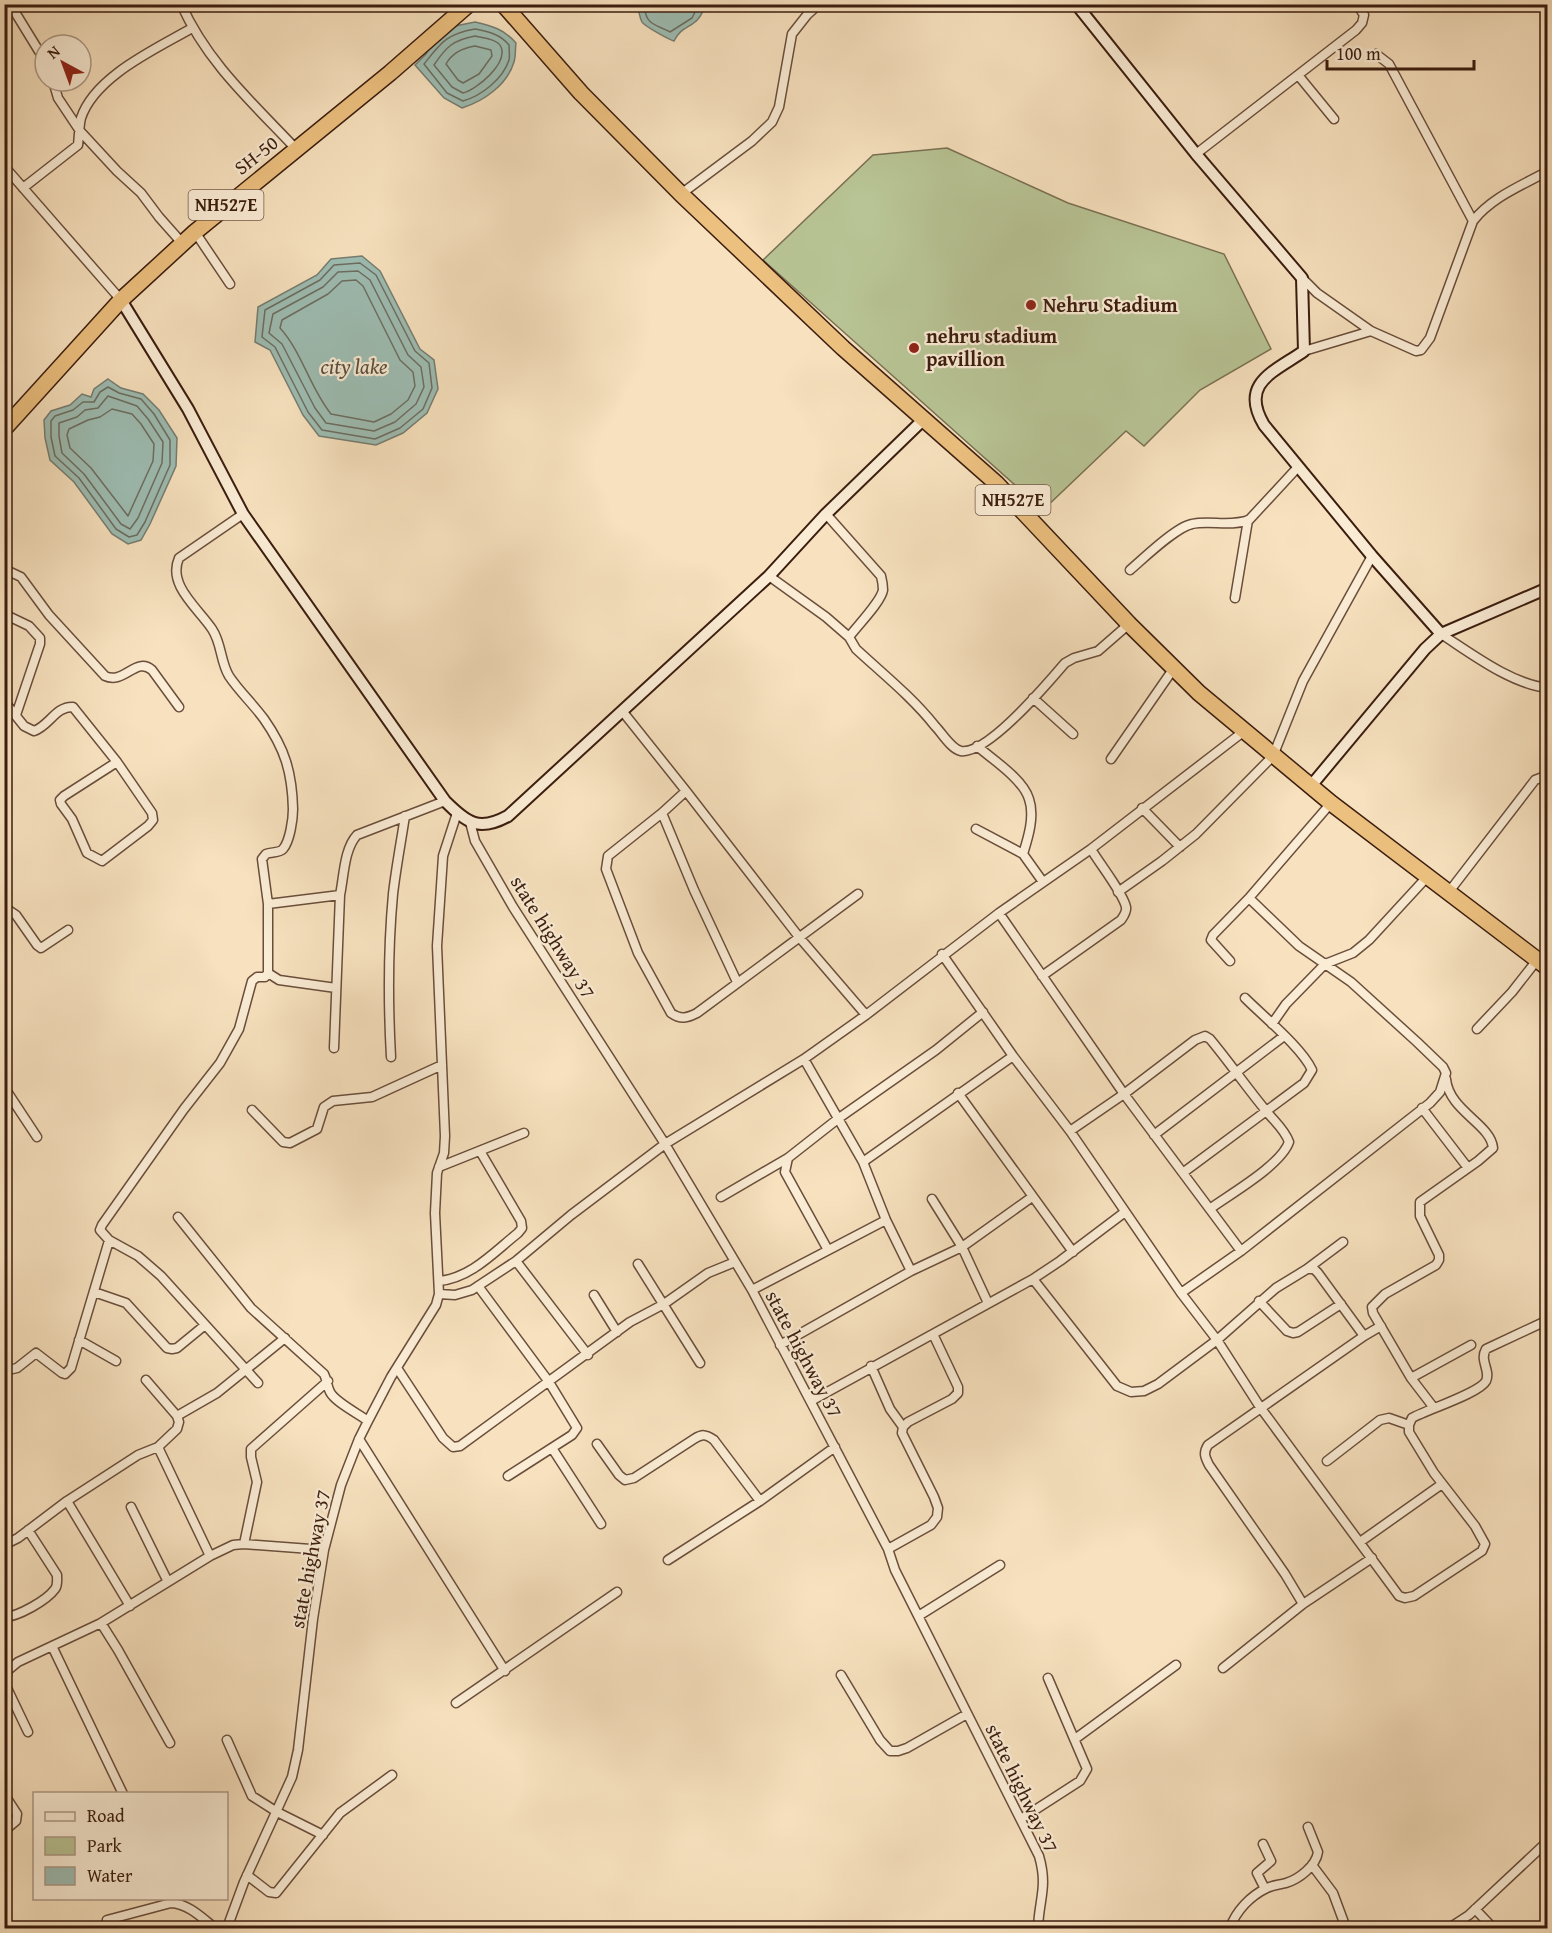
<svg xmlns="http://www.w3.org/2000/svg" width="1552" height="1933" viewBox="0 0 1552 1933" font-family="'Gentium Book Plus',serif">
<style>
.green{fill:#b8c495;stroke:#7a7052;stroke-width:1.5}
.water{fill:#9dbdb3;stroke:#767d71;stroke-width:1.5}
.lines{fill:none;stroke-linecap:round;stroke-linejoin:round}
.shore{stroke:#6c6d61;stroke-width:1.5}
.street-casing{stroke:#6a4e3b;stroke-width:11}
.secondary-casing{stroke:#3b1d0f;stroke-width:14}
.highway-casing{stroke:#3b1d0f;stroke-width:18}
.street{stroke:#faecd5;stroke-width:8}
.secondary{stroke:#faecd5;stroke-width:10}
.highway{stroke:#ecc07f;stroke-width:15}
.poi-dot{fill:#8f2418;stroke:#faecd5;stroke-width:2}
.labels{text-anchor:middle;stroke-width:4.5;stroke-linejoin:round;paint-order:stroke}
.shield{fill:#faecd5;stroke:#745b4a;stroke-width:1.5}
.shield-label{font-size:18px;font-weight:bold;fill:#3b1d0f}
.street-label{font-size:20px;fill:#3b1d0f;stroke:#faecd5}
.poi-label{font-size:20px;font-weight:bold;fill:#3b1d0f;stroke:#faecd5;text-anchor:start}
.water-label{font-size:21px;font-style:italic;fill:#584d40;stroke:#faecd5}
</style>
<rect width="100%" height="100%" fill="#f7e1be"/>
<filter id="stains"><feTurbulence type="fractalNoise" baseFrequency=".00333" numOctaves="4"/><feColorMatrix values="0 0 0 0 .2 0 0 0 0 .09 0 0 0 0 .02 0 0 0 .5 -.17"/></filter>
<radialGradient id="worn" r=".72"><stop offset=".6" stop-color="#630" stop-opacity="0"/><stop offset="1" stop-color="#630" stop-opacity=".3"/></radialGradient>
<path class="green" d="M947,148L1068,203L1224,254L1271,349L1200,390L1144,446L1126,431L1043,510L763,260L873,155Z"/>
<path class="water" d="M634,5H705C698,30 683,22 674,41C670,40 644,26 642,22C638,15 641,10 634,5Z
M475,22C492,26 504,29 516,43C515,49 516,56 514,62C507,85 484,101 462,108L444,98L415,65L426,54L434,41L455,26Z
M362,256L380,271L420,349L434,360L438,389L427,413L403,433L376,445L319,436L303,415L270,350L255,342L258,307L317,275L331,259Z
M108,379L121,388L143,394L159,410L177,438L176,466L150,524L141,540L128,544L112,534L74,482L50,460L45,438L44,420L51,411L70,405L82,394L91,397L94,389Z"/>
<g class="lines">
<path class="shore" d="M643,4C645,9 645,15 648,19C652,26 664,28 670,32L692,18L699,4
M475,29C489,32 500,34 509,45C509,50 510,56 509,60C503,79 481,96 463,101L447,93L424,64C441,43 446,34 475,29Z
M475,36C482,38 498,39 501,47C508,64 477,89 463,93L452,87L434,65C446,47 453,40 475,36Z
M475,46L491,50L492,56L479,74L463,83L458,80L446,64C452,53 463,48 475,46Z
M360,263L376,275L415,351L429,363L432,388L423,409L400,428L375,439L322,430L308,412L275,347L262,337L265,310L320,280L334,265Z
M358,271L370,280L408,355L421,367L424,387L416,404L395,422L374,431L326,423L315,408L282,344L269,333L273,314L323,287L338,272Z
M356,280L363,286L400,360L413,372L415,386L408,400L391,414L374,422L331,414C310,388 302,352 280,328L282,320L328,294L342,281Z
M108,387L119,393L141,399L154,414L170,440V465L145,522L137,535L129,537L116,529L79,478L55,456L51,437V421L55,416L73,410L83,402H94L100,392Z
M108,396L137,406L148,419L163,442L162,463L138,518L130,529L121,524L84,474L62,453L59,436V423L77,417L85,410L98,408Z
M112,409L132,414L141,424L154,444L153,461L128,516L91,468L70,448L67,435L69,429L88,420L100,417Z"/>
<defs>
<path id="street" d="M10,4L45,61
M181,4C208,64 253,103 297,150
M1376,54L1389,64L1473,221
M1298,75L1334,119
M53,81L58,98L80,131L117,171L141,193L159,217L182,243
M1196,154L1356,30L1362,23L1364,15L1357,4
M4,166L121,300
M23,188L78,145C79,137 79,126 81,118C95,76 156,49 192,28
M681,194L752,141L772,122L779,107L792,34L807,15L819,4
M195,232L230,284
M1302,278L1317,293L1371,331L1416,351L1421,350L1430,338L1473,221C1492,197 1521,186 1548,171
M1304,351L1371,331
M826,514L881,576C882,580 883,585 883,590C881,602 857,626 849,637
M4,569L21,577L49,615L105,676C124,685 136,656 152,670L179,707
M1130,570C1144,558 1176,527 1192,524C1210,520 1230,527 1249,520L1298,467
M769,576L826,617L849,637L856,649C883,674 912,697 935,726C942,733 951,749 961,751C987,755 1048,683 1065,663L1074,658L1098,651L1129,624
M1235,598L1248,520
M4,614L29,626L40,638V644L16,715
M1441,634C1472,654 1511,684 1548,688
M1033,698L1073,734
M4,701L24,726L34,731C49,726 56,706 73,707L117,762L64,796L60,800L61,804L72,819L87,853L102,861L148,826L153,820L152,813L117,762
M623,712L686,791L799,937L866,1015
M977,746C992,759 1023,779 1029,799C1035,816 1028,838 1023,854L1043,882
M1111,759L1174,668
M686,791L662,813L608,856L606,869L638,953L671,1013C681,1020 687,1018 697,1013L858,894
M1142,808L1180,847
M662,813L694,890L737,982
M470,822L475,841L513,907L665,1144L752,1290L888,1549L895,1570L1039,1856C1048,1887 1039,1899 1038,1928
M976,829L1023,854
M1118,892L1162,861L1196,834L1273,756L1303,681L1372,556
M1448,893L1535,780L1548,775
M268,904L340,895C344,876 344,849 357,835L445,801
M4,910L7,909L16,915L37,945L41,948L68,930
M999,913L1124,1094L1241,1251
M942,954L1013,1056L1070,1131L1181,1293L1217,1340L1260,1407L1399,1596L1405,1598L1414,1596L1482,1551L1485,1544L1475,1526L1434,1473L1409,1432V1425L1412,1418C1426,1410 1480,1393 1486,1381C1491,1370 1479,1361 1486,1349L1548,1320
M1230,961L1211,940L1213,935L1249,898L1331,803
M268,973L279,980L336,988
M1042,976L1121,920C1123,917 1127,912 1126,907C1123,893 1099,863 1091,849
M1272,1024L1286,1004L1325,964L1353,953L1369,940L1427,877
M1477,1029L1512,992L1537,960
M334,1048L340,895
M391,1057C388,1003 388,948 393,894C396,868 401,842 405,816
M804,1059L863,1162L886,1220L911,1271
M4,1087L37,1137
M958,1093L1073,1252
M1422,1108L1468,1168
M252,1110L283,1142L290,1143L317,1129L324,1107L333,1101L372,1097L442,1065
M1070,1131L1124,1094L1195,1040L1205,1036L1210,1039C1230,1063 1247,1088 1267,1112C1275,1122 1285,1130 1289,1142C1281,1165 1232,1193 1211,1208
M1154,1135L1284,1036
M788,1158L785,1172L828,1250
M863,1162L1013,1056
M439,1167L524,1133
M1184,1172L1304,1083L1312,1070C1302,1048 1263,1016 1245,998
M721,1197L788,1158L839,1118L936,1050L983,1012
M932,1199L962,1247L988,1303
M178,1217L251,1308L324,1374C327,1380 327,1386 330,1392C335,1402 359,1414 368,1421
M109,1240L138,1256L161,1276L258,1383
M516,1261L588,1355
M638,1264L700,1363
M1307,1269L1343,1242
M1033,1279L1117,1386L1131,1392L1144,1391L1158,1384L1217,1340L1276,1288L1307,1269H1314L1318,1273L1364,1336
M439,1281C471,1278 494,1252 518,1233L522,1228L521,1221L480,1151
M478,1286L549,1382L577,1428L572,1435L508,1476
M752,1290L886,1220
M94,1292L126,1303L167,1348L172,1349L177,1348L205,1325
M1181,1293L1241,1251L1430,1103L1440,1092L1446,1073L1443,1067L1417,1042L1351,982L1299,946L1249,898
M439,1294L455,1295L472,1290L516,1261L571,1215L665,1144L804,1059L866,1015L999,913L1091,849L1243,732
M594,1295L617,1332
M1259,1301L1287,1331L1293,1333L1298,1332L1341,1304
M79,1340L116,1361
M780,1345L911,1271L962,1247L1032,1197
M871,1366L890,1409L903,1427
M397,1368L443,1438L453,1447L460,1446L630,1322L664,1304L708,1273L735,1262
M4,1371L17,1368L36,1353L62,1373L65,1374L71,1368L108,1244L109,1240L100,1230L102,1225L184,1109L220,1063L239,1029L252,981L257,977H265L268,973V904L262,859L266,854C271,852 280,853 283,849C290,841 293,819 293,809C292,772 285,749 264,719C253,704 239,691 229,676C220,661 222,644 212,629C198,608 167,585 179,558L243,514
M1411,1378L1471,1345
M811,1401L1033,1279L1060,1261L1125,1212
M1434,1408L1411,1378L1373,1313L1372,1307L1385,1294L1436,1265L1439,1260V1255L1420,1216V1202L1478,1161L1493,1148C1491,1124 1449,1111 1446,1079
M177,1416L217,1393L285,1338
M359,1439L505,1671
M597,1444L619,1475L625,1480L634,1478L694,1439C702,1434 706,1434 714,1440L760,1501
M158,1447L210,1556
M552,1448L601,1524
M1327,1461L1380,1420L1389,1418L1409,1425
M67,1501L130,1606
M131,1507L168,1582
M1360,1542L1442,1484
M244,1544L257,1482L251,1457V1449L328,1381
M4,1545L18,1538L67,1501L138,1455L158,1447L177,1429L179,1422L177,1416L146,1380
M888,1549L931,1525L937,1517L938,1508L934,1497L902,1433L903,1427L908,1422L952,1399L958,1393V1387L933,1334
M668,1560L760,1501L835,1447
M1303,1604L1285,1574L1209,1465C1205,1457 1203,1453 1208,1445L1364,1336L1381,1326
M920,1615L1000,1565
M4,1617C18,1617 47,1600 55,1589C58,1585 57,1580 57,1575L28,1530
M101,1623L118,1650L170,1743
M52,1646L123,1794
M1223,1668L1303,1604L1372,1558
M841,1675L880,1740L890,1751H898L907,1748L967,1714
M456,1703L617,1592
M28,1732L6,1686L7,1671L18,1662L101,1623L210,1556L233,1545L244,1544L324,1550
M1075,1739L1176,1665
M227,1740L252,1796L277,1812L323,1835
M4,1794L17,1814L16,1821L4,1831
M1021,1819L1080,1781L1087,1769L1048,1678
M1263,1844L1271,1861L1257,1873L1265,1889
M1312,1865L1333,1893L1346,1928
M247,1875L269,1892L276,1893L340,1813L392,1775
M1475,1909L1493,1928
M107,1920L171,1903C189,1904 202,1918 215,1928
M227,1928L244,1882L292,1777L298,1750L313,1619L324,1550L341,1485L359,1439L368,1421L391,1377L436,1305L439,1294L435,1213L437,1173L444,1153L445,1136L437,946L443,856L457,813
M1230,1928C1236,1911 1250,1896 1267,1888C1273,1885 1279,1885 1286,1883C1299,1879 1316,1866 1318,1852L1308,1827
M1449,1928L1469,1915L1548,1841"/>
<path id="secondary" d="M1076,4L1196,154L1302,278L1304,351C1274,372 1239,383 1264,425L1372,556L1441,634
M121,300L188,409L243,514L445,801C467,823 479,832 508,816L769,576L826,514L925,418
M1310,787L1425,649L1441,634L1548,588"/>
<path id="highway" d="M503,4L581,93L681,194L843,348L996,483L1129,624L1199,693L1331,803L1548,968
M4,429L121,300L195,232L390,73L469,4"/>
</defs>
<use href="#street" class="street-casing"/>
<use href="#secondary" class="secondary-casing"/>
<use href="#highway" class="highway-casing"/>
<use href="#street" class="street"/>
<use href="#secondary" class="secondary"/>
<use href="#highway" class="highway"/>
</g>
<g class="poi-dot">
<circle cx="1031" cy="305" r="6"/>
<circle cx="914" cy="348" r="6"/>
</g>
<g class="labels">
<g class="shield">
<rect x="188.5" y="190" width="75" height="30" rx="4.5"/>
<rect x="975.5" y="485" width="75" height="30" rx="4.5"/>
</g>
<g class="shield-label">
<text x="226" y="211">NH527E</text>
<text x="1013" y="506">NH527E</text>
</g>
<g class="street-label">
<text transform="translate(256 155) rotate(-38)" y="7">SH-50</text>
<text transform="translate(553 937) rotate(58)" y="7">state highway 37</text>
<text transform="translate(804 1354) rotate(62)" y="7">state highway 37</text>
<text transform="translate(310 1559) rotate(-79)" y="7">state highway 37</text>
<text transform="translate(1022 1788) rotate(64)" y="7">state highway 37</text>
</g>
<g class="poi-label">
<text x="1043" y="312">Nehru Stadium</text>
<text x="926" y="343">nehru stadium<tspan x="926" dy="23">pavillion</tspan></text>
</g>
<g class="water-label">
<text x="354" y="374">city lake</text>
</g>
</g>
<rect width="1552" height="1933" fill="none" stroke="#f7e1be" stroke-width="24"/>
<rect x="6" y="6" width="1540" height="1921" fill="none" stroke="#3b1d0f" stroke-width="3"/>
<rect x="12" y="12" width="1528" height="1909" fill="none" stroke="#3b1d0f" stroke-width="1.5"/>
<rect x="33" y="1792" width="195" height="108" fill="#faecd5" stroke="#ae9986" stroke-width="1.5"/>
<rect x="45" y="1812" width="30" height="9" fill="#faecd5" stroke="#ae9986" stroke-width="1.5"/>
<text x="87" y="1822" font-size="18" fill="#3b1d0f">Road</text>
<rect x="45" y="1837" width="30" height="18" fill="#b8c495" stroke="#ae9986" stroke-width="1.5"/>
<text x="87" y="1852" font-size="18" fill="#3b1d0f">Park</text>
<rect x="45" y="1867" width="30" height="18" fill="#9dbdb3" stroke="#ae9986" stroke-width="1.5"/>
<text x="87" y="1882" font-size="18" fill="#3b1d0f">Water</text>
<g transform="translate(63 63) rotate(319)"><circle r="28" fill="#faecd5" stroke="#ae9986" stroke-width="1.5"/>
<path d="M0-4.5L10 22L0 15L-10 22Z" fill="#8f2418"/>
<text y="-9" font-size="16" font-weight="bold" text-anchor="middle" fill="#3b1d0f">N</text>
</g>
<path d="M1327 60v9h147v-9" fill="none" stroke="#3b1d0f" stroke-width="3"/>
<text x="1336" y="60" font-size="18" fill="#3b1d0f" stroke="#faecd5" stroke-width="4.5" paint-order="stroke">100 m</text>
<rect width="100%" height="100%" filter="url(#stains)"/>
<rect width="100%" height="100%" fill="url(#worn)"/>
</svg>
